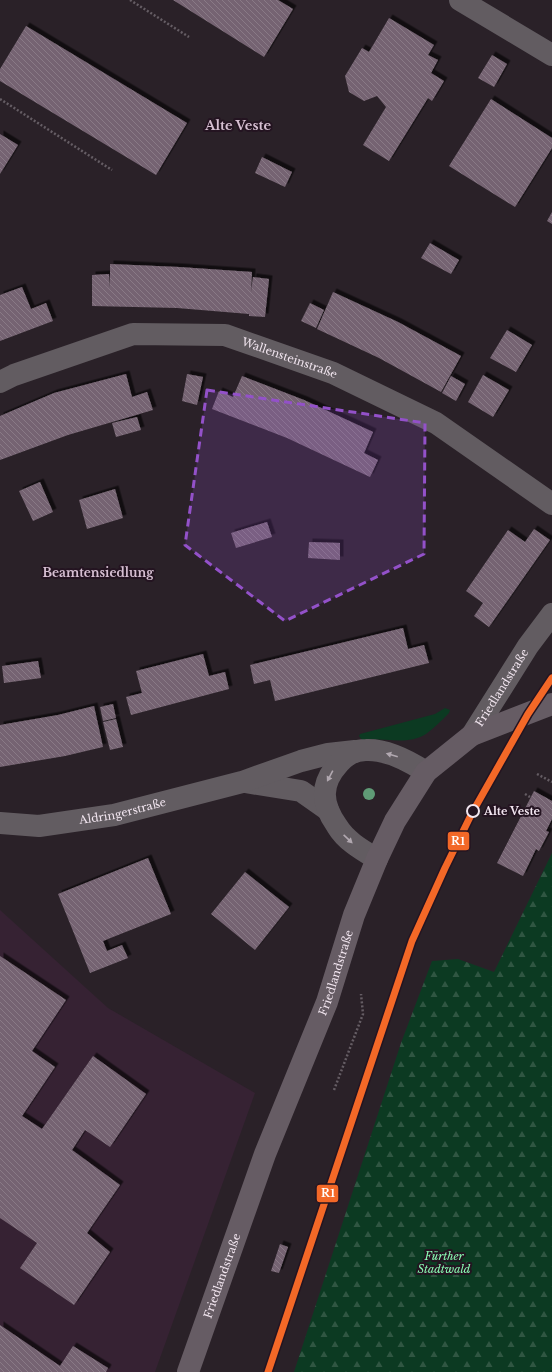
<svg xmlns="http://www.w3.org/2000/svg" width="552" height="1372" viewBox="0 0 552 1372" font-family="'Libre Baskerville',serif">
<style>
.built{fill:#362233}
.green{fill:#0c3a22}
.forest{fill:url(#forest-firs)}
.building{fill:url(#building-back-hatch);filter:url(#shadow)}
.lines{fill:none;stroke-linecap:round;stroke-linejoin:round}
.path{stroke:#655d64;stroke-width:2.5;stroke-dasharray:2 2;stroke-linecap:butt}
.minor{stroke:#625c61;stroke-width:22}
.secondary{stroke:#665c64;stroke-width:22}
.rail-1-casing{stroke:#241421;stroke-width:10}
.rail-1{stroke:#f36827;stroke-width:7}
.tree{fill:#5f9b76}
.oneway{fill:#b1a8b0}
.marked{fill:#9351c9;fill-opacity:0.2;stroke:#9351c9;stroke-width:3;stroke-dasharray:8 5;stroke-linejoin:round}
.stop-dot{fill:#241421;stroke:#f2e6f0;stroke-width:2}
.labels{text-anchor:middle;stroke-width:4;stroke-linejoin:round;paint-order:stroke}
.street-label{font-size:11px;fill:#f2e6f0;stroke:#241421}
.stop-label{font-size:11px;font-weight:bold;fill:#f2e6f0;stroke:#241421;text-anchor:start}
.park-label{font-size:11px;font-style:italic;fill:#8bfeb5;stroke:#241421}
.neighbourhood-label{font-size:12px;font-weight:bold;fill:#d6bfd2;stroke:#241421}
.quarter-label{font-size:13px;font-weight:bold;fill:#d6bfd2;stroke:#241421}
.line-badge{stroke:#241421;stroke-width:1.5}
.badge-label{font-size:11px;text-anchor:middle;font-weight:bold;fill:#fff}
</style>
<defs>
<pattern id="forest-firs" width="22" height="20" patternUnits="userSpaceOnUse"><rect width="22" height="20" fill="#0c3a22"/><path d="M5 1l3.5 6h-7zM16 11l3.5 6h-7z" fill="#305642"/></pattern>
<pattern id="building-back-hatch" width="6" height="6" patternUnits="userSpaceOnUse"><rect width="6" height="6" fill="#756472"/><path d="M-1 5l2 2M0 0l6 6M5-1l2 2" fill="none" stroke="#897a86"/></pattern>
<filter id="shadow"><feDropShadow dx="3.5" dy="-3.5" stdDeviation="0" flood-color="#0009"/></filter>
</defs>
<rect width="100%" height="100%" fill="#2a2128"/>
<path class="built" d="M0,910L108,1008L255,1093L155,1372H0Z"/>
<path class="green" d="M445,708L450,710L449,713C442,720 434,728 426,734C407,746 383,737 362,740L359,736L360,734L435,714Z"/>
<path class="forest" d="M552,853V1372H294L401,1043L432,961L458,959L494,972Z"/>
<path class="building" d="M173,0H278L293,9L264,57Z
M389,18L434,45L428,55L438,60L431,73L444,81L432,101L428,98L389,161L363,145L386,107L377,96L364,101L349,92L345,76L362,48L369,52Z
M26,26L187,123L156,175L0,81V69Z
M492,55L507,64L494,87L478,78Z
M491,99L552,138V148L515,207L449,166Z
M0,134L18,145L0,174Z
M262,157L292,172L285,187L255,173Z
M552,212V224L547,221Z
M430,243L459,260L451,274L421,258Z
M110,264L179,267L252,272L251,292L253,277L269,279L265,317L249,316V314L177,308L92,306V275L109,274L110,288Z
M22,287L31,309L46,303L53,321L0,341V295Z
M333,292L398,322L461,356L441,392L379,358L317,329Z
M310,303L324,310L316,328L301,321Z
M507,330L532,345L516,372L490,358Z
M126,374L132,397L147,392L153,410L68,435L0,460V416L54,393Z
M187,374L203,377L197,405L182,401Z
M483,375L509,390L493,417L468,402Z
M242,376L304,400L373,432L364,453L378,460L370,477L287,438L212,409L219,391L233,397Z
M451,376L465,384L456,401L442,393Z
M137,417L141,430L116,437L112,423Z
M40,482L53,512L33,521L19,491Z
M115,489L123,518L87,529L79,500Z
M267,522L272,537L236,548L231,533Z
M534,529L550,540L489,627L474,616L483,603L466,591L508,530L525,542Z
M309,542L340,543V560L308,558Z
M403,628L408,649L424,645L429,663L275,701L270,680L254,684L250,665Z
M203,654L209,676L225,672L229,689L131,715L126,697L142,693L136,671Z
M38,661L41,678L4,683L2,666Z
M113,704L116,718L103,721L100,707Z
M94,706L103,747L65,756L0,767V725L58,715Z
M116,719L123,747L110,750L103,722Z
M534,791L552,801V819L546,831L549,832L539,851L536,849L523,876L497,863Z
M148,858L171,914L103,941L107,951L122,945L128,958L90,973L58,894Z
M245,872L289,907L255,950L211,914Z
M0,956L66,1000L32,1051L55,1067L22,1116L42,1129L93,1056L146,1094L110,1147L85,1130L72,1150L120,1185L87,1233L110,1252L74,1305L20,1268L37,1243L0,1218Z
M280,1244L288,1247L279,1273L271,1271Z
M0,1325L60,1366L73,1346L108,1368L106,1372H0Z"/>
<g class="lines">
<path class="path" d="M130,0L189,37
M0,99L112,170
M537,774L552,782
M525,794L530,797
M334,1090L363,1014L361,994"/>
<g class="minor">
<path d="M460,0L552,55"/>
<path id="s1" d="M0,382L14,375L133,334L225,335L333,373L436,423L552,504"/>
<path id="s2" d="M472,735L528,646L552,614"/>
<path d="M245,782L301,791L328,810"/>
<path id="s3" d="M0,823L39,826L114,815L242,782L301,761L328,754L355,751"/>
<path d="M377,859C362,850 346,841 337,826C321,803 320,784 339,763C346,755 355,750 366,750C387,749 409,761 426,772"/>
</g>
<path class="secondary" id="s4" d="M188,1372L265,1154L327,1002L354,915L377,859L395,821L426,772L472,735L552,704"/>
<defs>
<path id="rail-1" d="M268,1372L412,941L445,868L472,813L528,714L552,678"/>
</defs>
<use href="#rail-1" class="rail-1-casing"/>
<use href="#rail-1" class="rail-1"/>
</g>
<circle class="tree" cx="369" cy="794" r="6"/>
<defs><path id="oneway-solid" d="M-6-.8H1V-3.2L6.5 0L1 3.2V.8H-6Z"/></defs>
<g class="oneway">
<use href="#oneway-solid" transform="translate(392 755) rotate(-164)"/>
<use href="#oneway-solid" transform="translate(330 776) rotate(118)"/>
<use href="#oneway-solid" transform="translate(348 839) rotate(43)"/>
</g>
<path class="marked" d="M207,390L425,423L424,554L285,621L185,545Z"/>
<circle class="stop-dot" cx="473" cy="811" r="6"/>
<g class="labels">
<g class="street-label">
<text dy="4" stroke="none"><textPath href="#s1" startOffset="302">Wallensteinstraße</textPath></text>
<text dy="4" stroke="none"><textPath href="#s2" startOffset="56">Friedlandstraße</textPath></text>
<text dy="4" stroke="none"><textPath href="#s3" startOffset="124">Aldringerstraße</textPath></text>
<text dy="4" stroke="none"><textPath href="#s4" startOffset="426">Friedlandstraße</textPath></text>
<text dy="4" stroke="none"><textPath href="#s4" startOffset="102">Friedlandstraße</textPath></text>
</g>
<g class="stop-label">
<text x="484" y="815">Alte Veste</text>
</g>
<g class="park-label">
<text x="444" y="1260">Fürther<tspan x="444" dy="13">Stadtwald</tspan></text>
</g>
<g class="neighbourhood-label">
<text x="98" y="577">Beamtensiedlung</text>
</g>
<g class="quarter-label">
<text x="238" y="130">Alte Veste</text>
</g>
</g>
<g class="line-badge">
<rect x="447" y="831" width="23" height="20" rx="4" fill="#f36827"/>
<rect x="316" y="1184" width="23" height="19" rx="4" fill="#f36827"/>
</g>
<g class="badge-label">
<text x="458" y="845">R1</text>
<text x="328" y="1197">R1</text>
</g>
</svg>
